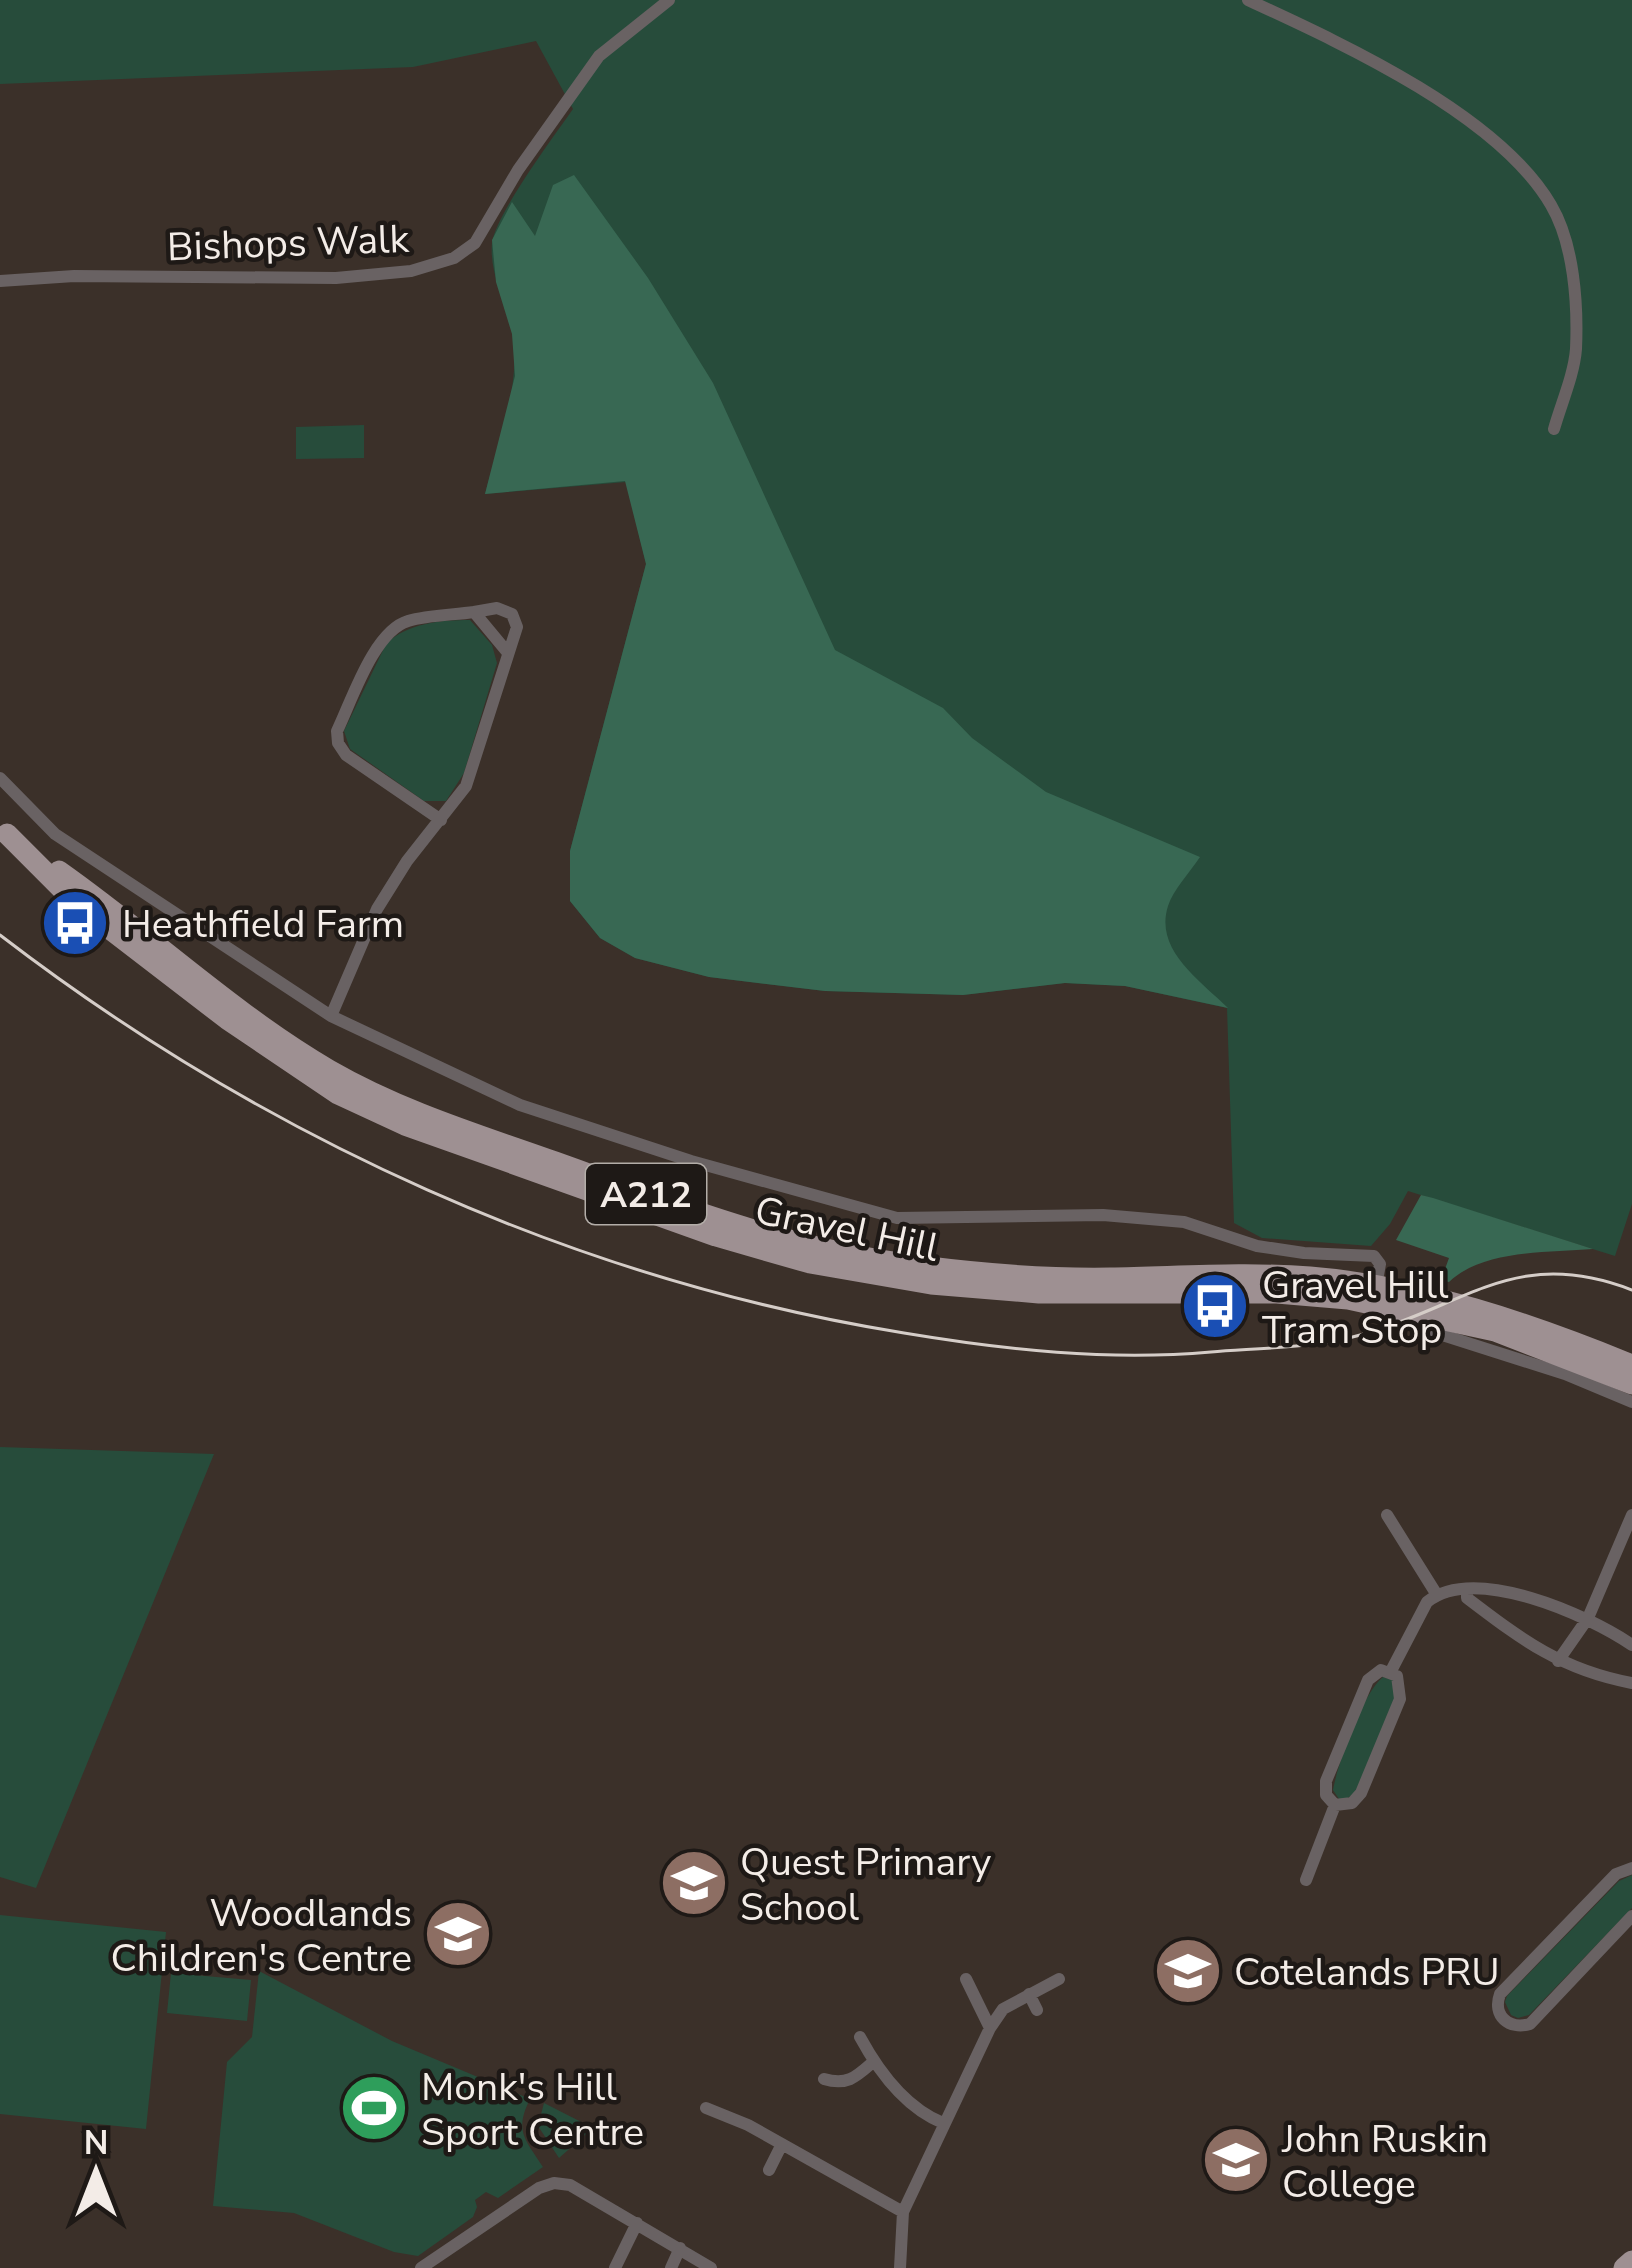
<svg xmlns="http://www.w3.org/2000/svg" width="1632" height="2268" viewBox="0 0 1632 2268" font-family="'Nunito Sans',sans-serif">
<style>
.green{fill:#274c3b}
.forest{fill:#386853}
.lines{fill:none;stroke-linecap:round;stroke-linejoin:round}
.street{stroke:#696263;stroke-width:12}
.primary{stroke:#9e9092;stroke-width:21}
.tram{stroke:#d5cdc8;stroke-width:3}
.labels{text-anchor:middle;stroke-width:9;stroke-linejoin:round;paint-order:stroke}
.shield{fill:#1e1916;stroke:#b3ada8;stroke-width:3}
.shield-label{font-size:36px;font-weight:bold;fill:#f3ece7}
.street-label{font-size:39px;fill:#f3ece7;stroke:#1e1916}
.poi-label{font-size:39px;fill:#f3ece7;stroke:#1e1916;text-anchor:start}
</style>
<rect width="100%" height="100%" fill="#3b3029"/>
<path class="green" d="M0,0H1632V1204L1615,1256L1408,1191L1390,1224L1371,1246L1262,1238L1234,1223L1227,1008L1125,986L1065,983L963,995L825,991L709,977L635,958L600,938L570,901V851L646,564L626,482L485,494C498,443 522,385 512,332C506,303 489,273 492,243C496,214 554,136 573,109L536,41L413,67L0,84Z
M364,425V458L296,459V427Z
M470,620L492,645L497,663L464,773L446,801H424L350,749L344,731L386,644C407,623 441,620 470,620Z
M0,1447L214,1454L36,1888L0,1877Z
M1383,1677L1395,1681L1397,1693L1356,1792L1345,1800L1339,1799L1333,1790C1338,1763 1362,1694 1383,1677Z
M1632,1875V1908L1529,2015L1518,2018L1511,2015L1505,2002L1507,1996L1619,1881Z
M0,1915L166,1932L146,2129L0,2114Z
M259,1971L392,2041L530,2099C514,2131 525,2139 543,2167L498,2198L486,2192L475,2200L477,2207L473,2217L418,2256L394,2252L294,2213L213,2206L227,2062L252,2037Z
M171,1973L251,1980L247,2021L167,2013Z
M544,2103L593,2128L559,2158L538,2126Z"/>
<path class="forest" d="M574,175L648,278L713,383L835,650L943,708L972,738L1046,792L1200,857C1190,872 1173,890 1168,906C1154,950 1200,980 1228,1008L1125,986L1065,983L963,995L825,991L709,977L635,958L600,938L570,901V851L646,564L625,481L485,494L515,376L512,334L496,282L492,240L512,202L535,236L553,185Z
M1421,1195L1433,1198L1593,1249C1547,1253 1484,1249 1449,1282L1441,1280L1449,1258L1396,1240Z"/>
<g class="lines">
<path class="street" d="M1248,0C1341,43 1498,114 1551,205C1574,244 1578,304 1576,349C1574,375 1561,404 1554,429
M0,281L74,276L336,278L411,271L454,258L475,243L518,170L599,56L669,0
M0,778L55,834L331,1016L520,1105L691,1161L897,1218L1103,1215L1184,1222L1257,1246L1304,1253L1374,1256L1380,1264L1376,1286
M441,820L346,755L338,743L337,731C352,700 374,631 408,621C428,615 453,615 474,612L508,653
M331,1016L377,909L407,861L466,786L517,627L512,614L497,608L474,612
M1433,1332L1565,1374L1632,1402
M1387,1515L1437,1595
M1467,1590V1598C1522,1640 1562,1670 1632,1683
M1558,1661L1588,1618L1632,1515
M1381,1670L1397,1676L1400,1699L1361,1793L1352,1803L1335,1805L1326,1795V1781L1368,1680Z
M1391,1671L1427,1602C1475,1564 1588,1615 1632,1645
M1632,1868L1616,1874L1500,1994C1492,2016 1509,2030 1530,2024L1632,1916
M1306,1880L1335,1805
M966,1979L990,2028
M1029,1994L1037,2010
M860,2037C879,2072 906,2108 943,2123
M824,2079C847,2086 856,2077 873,2062
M706,2108L748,2125L903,2212
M769,2170L782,2144
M421,2268L539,2188L554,2183L570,2185L711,2268
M615,2268L637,2223
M671,2268L680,2248
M900,2268L903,2212L990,2028L1003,2009L1059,1979"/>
<path class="primary" d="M7,834L76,903L227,1019L338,1094L405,1125L716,1236L810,1263L931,1284L1039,1293H1277L1348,1299L1495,1331L1632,1384
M59,871C150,935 233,1014 329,1070C400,1111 479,1135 555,1162C675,1205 794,1251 921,1266C983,1274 1047,1279 1110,1278C1177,1277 1243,1272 1310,1277C1421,1286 1529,1323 1632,1365
M1624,2268L1632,2261"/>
<path class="tram" d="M0,935C263,1137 575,1280 904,1333C1006,1350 1107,1361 1211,1352C1260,1348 1316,1348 1364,1334C1465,1306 1516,1245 1632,1290"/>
</g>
<defs>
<symbol id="bus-disc" viewBox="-11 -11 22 22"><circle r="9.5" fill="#1a4fb4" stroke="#1e1916"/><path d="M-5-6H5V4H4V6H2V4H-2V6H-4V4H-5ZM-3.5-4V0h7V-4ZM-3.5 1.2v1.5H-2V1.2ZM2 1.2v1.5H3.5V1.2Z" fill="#fff"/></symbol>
<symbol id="school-disc" viewBox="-11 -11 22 22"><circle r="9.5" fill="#8d6e63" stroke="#1e1916"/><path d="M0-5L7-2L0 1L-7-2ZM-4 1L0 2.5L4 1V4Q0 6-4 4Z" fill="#fff"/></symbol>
<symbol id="stadium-disc" viewBox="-11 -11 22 22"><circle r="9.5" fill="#2e9e5b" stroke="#1e1916"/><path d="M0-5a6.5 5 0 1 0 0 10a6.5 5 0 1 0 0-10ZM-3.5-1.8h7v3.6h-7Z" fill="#fff"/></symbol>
<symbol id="university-disc" viewBox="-11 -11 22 22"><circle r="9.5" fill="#8d6e63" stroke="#1e1916"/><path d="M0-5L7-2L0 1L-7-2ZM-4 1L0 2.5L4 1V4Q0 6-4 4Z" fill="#fff"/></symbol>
</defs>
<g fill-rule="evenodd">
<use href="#bus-disc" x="37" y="885" width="76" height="76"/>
<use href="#bus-disc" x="1177" y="1268" width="76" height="76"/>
<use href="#school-disc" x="656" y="1845" width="76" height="76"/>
<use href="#school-disc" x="420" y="1896" width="76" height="76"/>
<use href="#school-disc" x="1150" y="1933" width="76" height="76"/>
<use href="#stadium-disc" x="336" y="2070" width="76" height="76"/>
<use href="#university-disc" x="1198" y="2122" width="76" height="76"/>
</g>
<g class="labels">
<rect class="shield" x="586" y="1164" width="120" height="60" rx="9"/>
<g class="shield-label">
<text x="646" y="1207">A212</text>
</g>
<g class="street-label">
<text transform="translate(288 242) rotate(-2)" y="14">Bishops Walk</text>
<text transform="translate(847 1228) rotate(12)" y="14">Gravel Hill</text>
</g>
<g class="poi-label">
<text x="122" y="937">Heathfield Farm</text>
<text x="1262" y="1298">Gravel Hill<tspan x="1262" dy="45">Tram Stop</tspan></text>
<text x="740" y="1875">Quest Primary<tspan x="740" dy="45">School</tspan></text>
<text x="412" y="1926" text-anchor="end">Woodlands<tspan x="412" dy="45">Children's Centre</tspan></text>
<text x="1234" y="1985">Cotelands PRU</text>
<text x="421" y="2100">Monk's Hill<tspan x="421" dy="45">Sport Centre</tspan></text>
<text x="1282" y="2152">John Ruskin<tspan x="1282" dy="45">College</tspan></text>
</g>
</g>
<g transform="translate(96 2172)" stroke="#1e1916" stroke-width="9" paint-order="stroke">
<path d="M0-9L21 45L0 30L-21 45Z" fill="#f3ece7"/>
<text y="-18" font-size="33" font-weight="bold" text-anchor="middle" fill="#f3ece7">N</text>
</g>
</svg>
